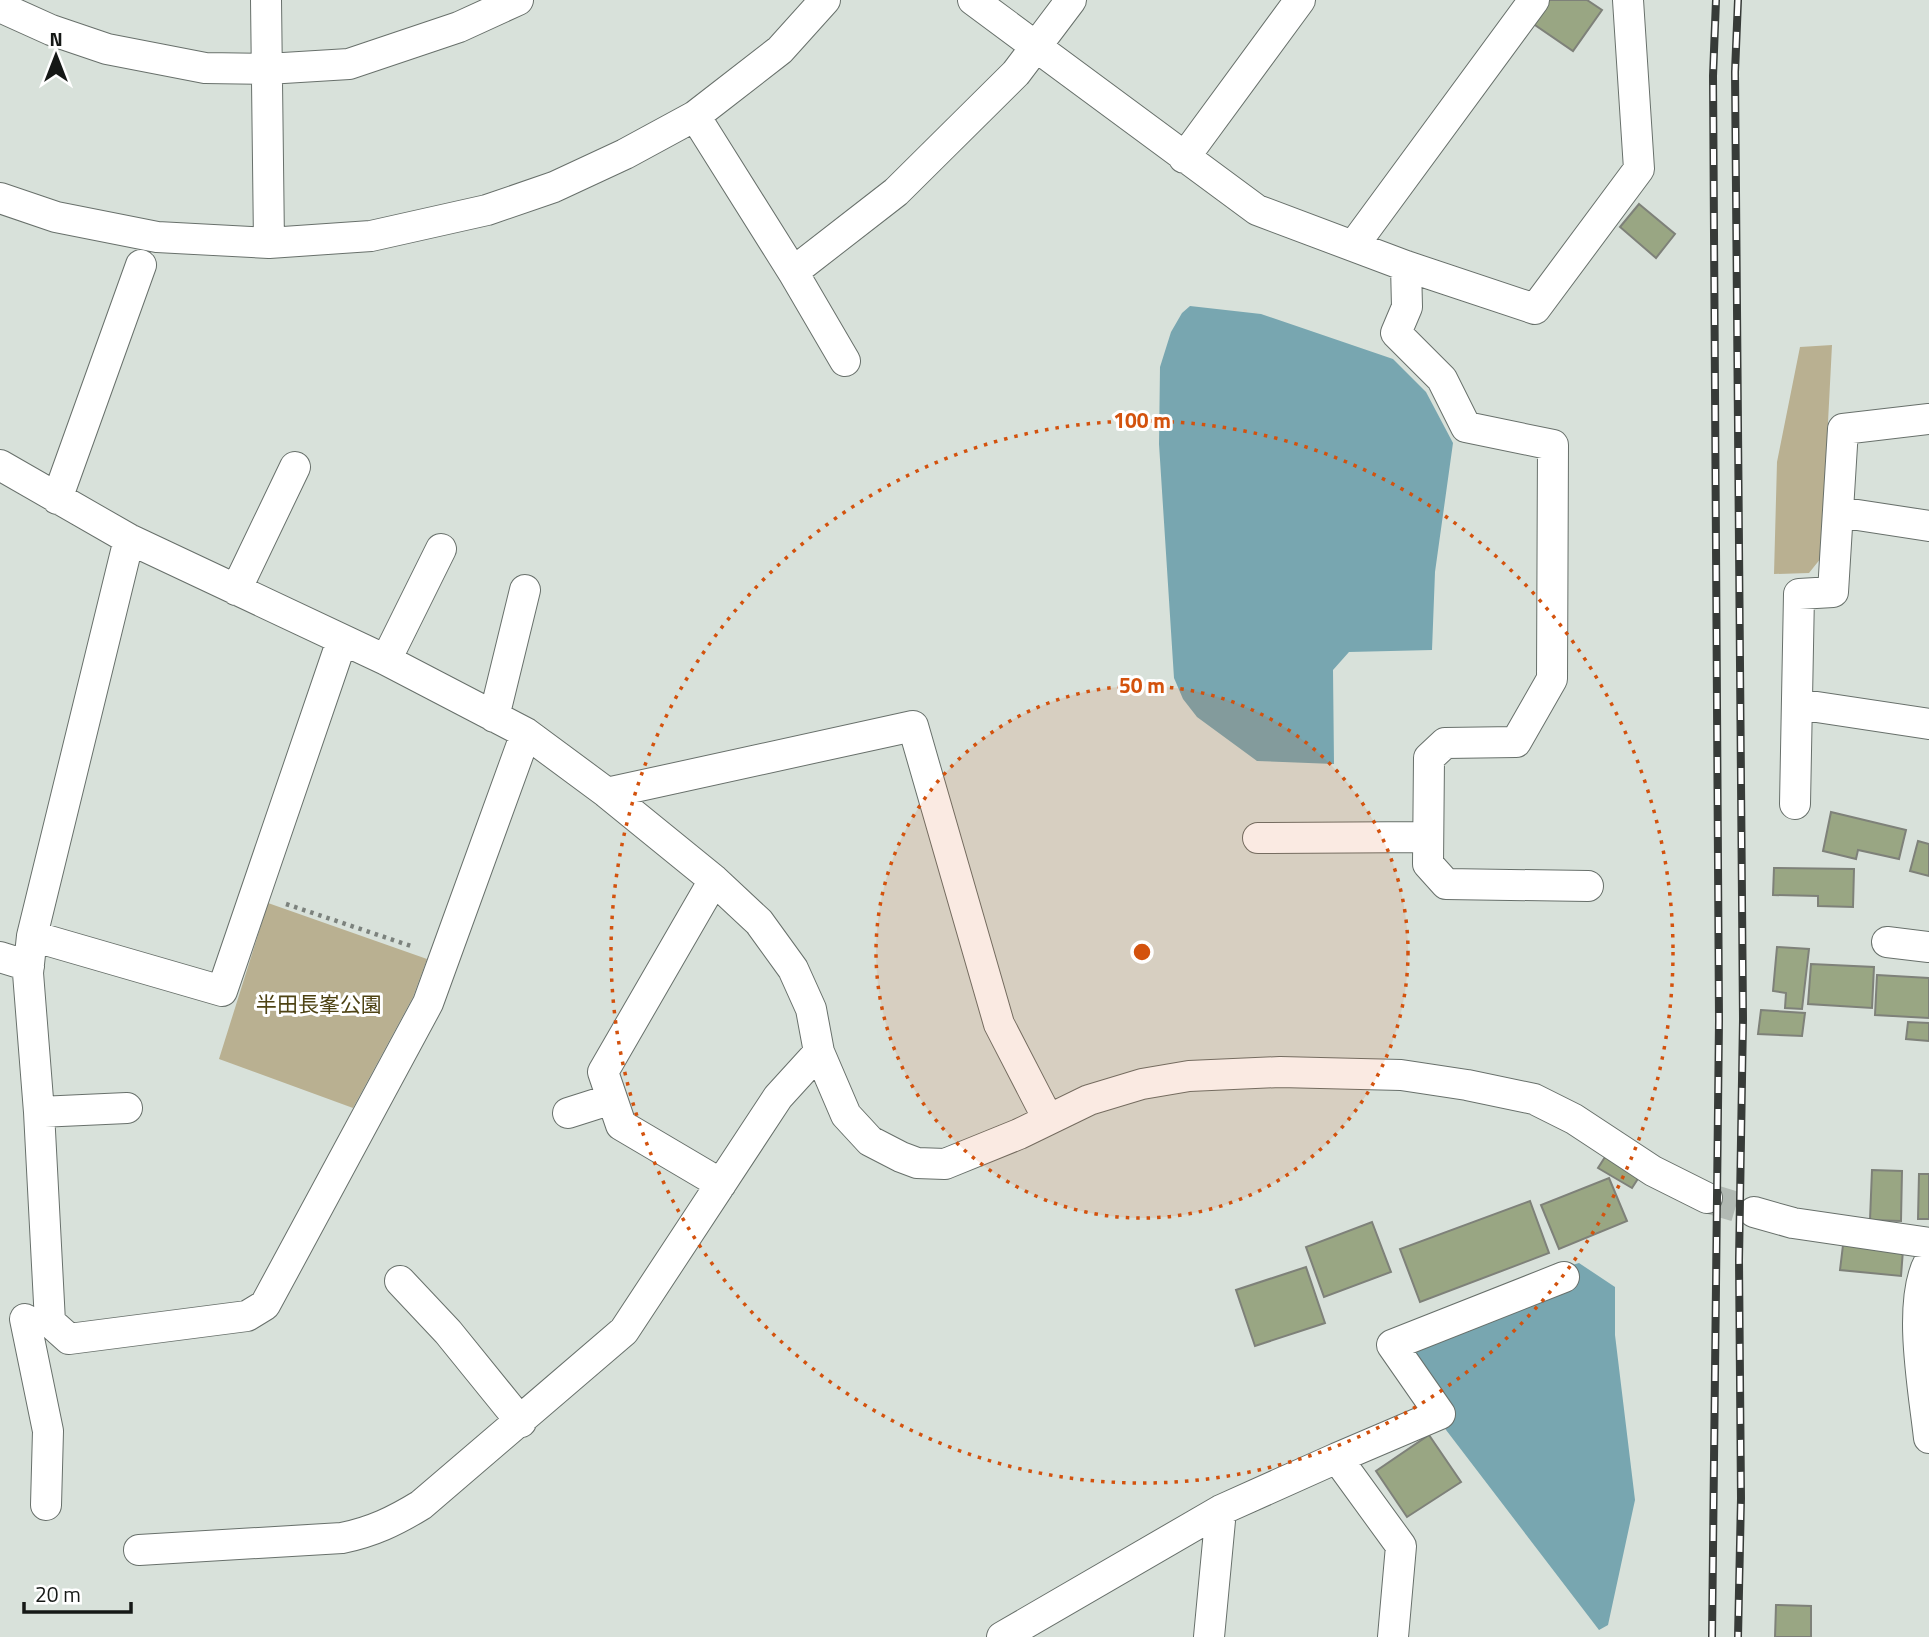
<svg xmlns="http://www.w3.org/2000/svg" width="1929" height="1637" viewBox="0 0 1929 1637" font-family="'Titillium Web','Noto Sans JP',sans-serif">
<style>
.green{fill:#b9b091}
.water{fill:#78a6b0}
.building{fill:#99a683;stroke:#7e8179;stroke-width:2}
.lines{fill:none;stroke-linecap:round;stroke-linejoin:round}
.minor-tunnel{stroke:#b1b9b3;stroke-width:30;stroke-dasharray:30 15;stroke-linecap:butt}
.minor-casing{stroke:#68706b;stroke-width:32}
.path{stroke:#7c827d;stroke-width:4.5;stroke-dasharray:3.5 5;stroke-linecap:butt}
.minor{stroke:#fff;stroke-width:30}
.rail-casing{stroke:#373b38;stroke-width:8}
.rail{stroke:#fff;stroke-width:5;stroke-dasharray:16;stroke-linecap:butt}
.ring{fill:none;stroke:#d3520d;stroke-width:3.5;stroke-dasharray:3.5 7}
.labels{text-anchor:middle;stroke-width:6;stroke-linejoin:round;paint-order:stroke}
.park-label{font-size:21px;fill:#4e4314;stroke:#fff}
.centre{fill:#d3520d;stroke:#fff;stroke-width:3.5}
.ring-label{font-size:21px;text-anchor:middle;font-weight:bold;fill:#d3520d;stroke:#fff;stroke-width:6;stroke-linejoin:round;paint-order:stroke}
</style>
<rect width="100%" height="100%" fill="#d8e1da"/>
<path class="green" d="M1832,345L1821,558L1809,573L1774,574L1777,462L1800,347Z
M268,903L427,959L413,997L353,1108L219,1059Z"/>
<path class="water" d="M1190,306L1261,314L1393,359L1426,392L1453,443L1435,572L1432,650L1349,652L1333,670L1334,764L1257,761L1197,717L1183,699L1174,678L1159,444L1160,367L1171,332L1182,313Z
M1579,1263L1615,1287V1335L1635,1500L1608,1625L1599,1630L1443,1426L1410,1359L1416,1348L1569,1266Z"/>
<path class="building" d="M1547,0H1587L1602,10L1573,51L1532,23Z
M1639,204L1675,234L1656,258L1620,227Z
M1831,812L1906,830L1899,859L1858,850L1856,859L1823,851Z
M1918,841L1929,844V876L1910,871Z
M1774,868L1854,869L1853,907L1818,906V896L1773,895Z
M1777,947L1809,949L1802,1009L1785,1008L1786,993L1773,991Z
M1811,964L1874,967L1872,1008L1808,1004Z
M1877,975L1929,978V1018L1875,1015Z
M1761,1010L1805,1013L1802,1036L1758,1034Z
M1908,1022L1929,1023V1041L1906,1039Z
M1605,1157L1639,1177L1632,1188L1598,1168Z
M1872,1170L1902,1171L1901,1221L1870,1220Z
M1919,1174H1929V1219H1918Z
M1609,1178L1627,1221L1559,1249L1541,1205Z
M1530,1201L1549,1253L1420,1302L1400,1249Z
M1372,1222L1391,1272L1324,1297L1306,1247Z
M1843,1245L1903,1250L1901,1276L1840,1270Z
M1306,1267L1325,1323L1255,1346L1236,1290Z
M1429,1435L1461,1482L1407,1517L1376,1471Z
M1776,1605L1811,1606V1637H1775Z"/>
<g class="lines">
<path class="minor-tunnel" d="M1707,1198L1754,1212"/>
<defs>
<path id="minor" d="M266,0L269,243
M973,0L1257,210L1406,266L1535,309L1639,169L1628,0
M0,7L51,30L107,49L205,68L267,69L349,64L459,27L518,0
M695,116L793,272L845,361
M1184,158L1300,0
M0,198L56,217L157,237L269,243L371,236L487,210L554,187L625,154L695,116L780,50L825,0
M1354,245L1534,0
M1406,266L1407,307L1396,333L1442,379L1466,427L1553,445L1552,679L1516,742L1445,743L1429,758L1428,864L1446,884L1588,886
M793,272L896,192L1016,73L1071,0
M0,465L129,539L386,660L526,733L607,793L714,880L759,922L793,969L811,1009L819,1052L846,1115L870,1141L901,1157L917,1163L945,1164L1019,1134L1089,1100L1142,1084L1189,1076L1280,1072L1401,1075L1467,1085L1534,1099L1574,1119L1653,1171L1707,1198
M57,499L141,265
M1838,512L1929,526
M129,539L32,936L28,973L39,1112L50,1322L69,1339L247,1316L265,1305L428,1003L526,733
M236,590L295,467
M386,660L441,549
M1797,704L1929,724
M494,717L525,590
M607,793L913,726L999,1024L1048,1119
M1795,804L1799,594L1833,592L1843,429L1929,419
M1258,838L1428,837
M714,880L603,1072L621,1125L721,1184
M32,936L222,991L342,640
M1887,942L1929,947
M0,957L29,966
M39,1112L127,1108
M568,1113L612,1099
M1754,1212L1793,1223L1929,1243
M1929,1262C1907,1302 1924,1392 1929,1438
M400,1281L448,1332L521,1422
M25,1319L48,1431L46,1505
M1337,1458L1440,1414L1392,1345L1564,1277
M139,1550L342,1538C372,1532 395,1521 421,1505L624,1331L778,1097L819,1052
M1002,1637L1221,1510L1337,1458L1401,1546L1393,1637
M1209,1637L1221,1510"/>
</defs>
<use href="#minor" class="minor-casing"/>
<path class="path" d="M286,904L414,947"/>
<use href="#minor" class="minor"/>
<defs>
<path id="rail" d="M1738,0L1735,72L1743,1019L1739,1260L1741,1498L1738,1637
M1712,1637L1719,1021L1713,76L1716,0"/>
</defs>
<use href="#rail" class="rail-casing"/>
<use href="#rail" class="rail"/>
</g>
<circle cx="1142" cy="952" r="266" fill="#d3520d" fill-opacity=".12"/>
<g class="ring">
<circle cx="1142" cy="952" r="266"/>
<circle cx="1142" cy="952" r="531"/>
</g>
<g class="labels">
<g class="park-label">
<text x="319" y="1012">半田長峯公園</text>
</g>
</g>
<circle cx="1142" cy="952" r="10" class="centre"/>
<g class="ring-label">
<text x="1142" y="428">100 m</text>
<text x="1142" y="693">50 m</text>
</g>
<g transform="translate(56 56)" stroke="#ffffff" stroke-width="5" paint-order="stroke">
<path d="M0-5L12 26L0 18L-12 26Z" fill="#151816"/>
<text y="-10" font-size="19" font-weight="bold" text-anchor="middle" fill="#151816">N</text>
</g>
<path d="M24 1602v10h107v-10" fill="none" stroke="#151816" stroke-width="3.5"/>
<text x="35" y="1602" font-size="21" fill="#151816" stroke="#ffffff" stroke-width="5" paint-order="stroke">20 m</text>
</svg>
